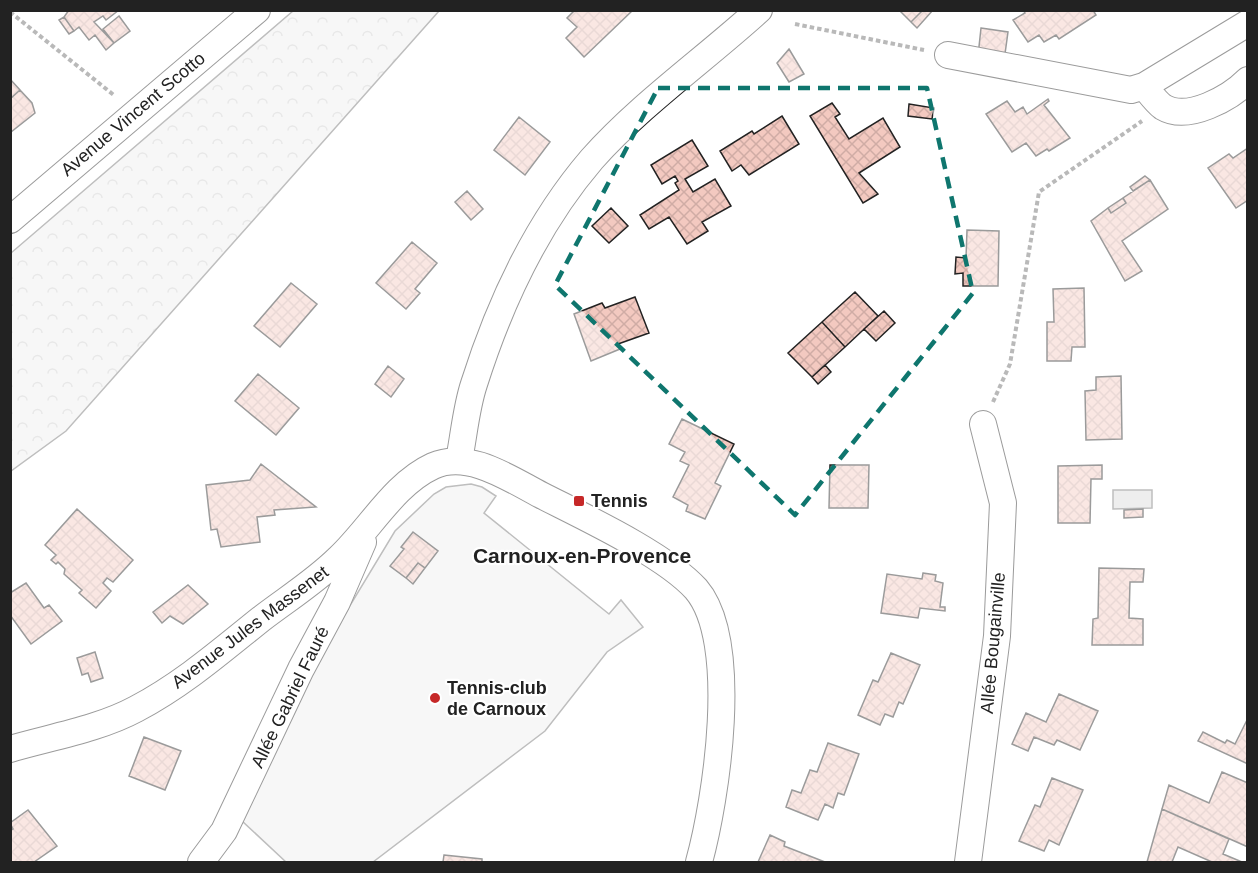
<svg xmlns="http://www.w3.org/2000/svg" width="1258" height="873" viewBox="0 0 1258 873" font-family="Arial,sans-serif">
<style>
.forest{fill:url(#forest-crowns);stroke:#6f6f6f;stroke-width:1.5}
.pitch{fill:#eee;stroke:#6f6f6f;stroke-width:1.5}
.water{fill:#d9d9d9;stroke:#6f6f6f;stroke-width:1.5}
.building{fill:url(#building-cross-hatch);stroke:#222;stroke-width:1.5}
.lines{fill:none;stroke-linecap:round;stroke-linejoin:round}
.minor-casing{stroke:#222;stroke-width:28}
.path{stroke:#646464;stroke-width:4;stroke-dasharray:4.5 3;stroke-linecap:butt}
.minor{stroke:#fff;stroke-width:26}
.marked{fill:none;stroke:#0f766e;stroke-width:4.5;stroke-dasharray:12 8;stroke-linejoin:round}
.poi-dot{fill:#c62828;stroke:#fff;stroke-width:2}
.labels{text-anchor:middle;stroke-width:4.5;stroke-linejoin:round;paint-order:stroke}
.street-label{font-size:18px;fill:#222;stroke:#fff}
.poi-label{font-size:18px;font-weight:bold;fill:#222;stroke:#fff;text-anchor:start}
.quarter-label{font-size:21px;font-weight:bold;fill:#222;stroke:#fff}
</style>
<defs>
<pattern id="forest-crowns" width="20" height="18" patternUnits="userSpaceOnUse" patternTransform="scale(1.5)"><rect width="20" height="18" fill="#eee"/><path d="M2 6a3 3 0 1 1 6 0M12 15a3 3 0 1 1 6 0" fill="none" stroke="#ccc"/></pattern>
<pattern id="building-cross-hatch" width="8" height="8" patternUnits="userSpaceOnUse" patternTransform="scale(1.5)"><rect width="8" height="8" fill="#f3c9c0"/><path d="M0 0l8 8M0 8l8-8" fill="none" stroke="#d0aca5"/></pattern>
</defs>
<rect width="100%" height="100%" fill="#fff"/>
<path class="forest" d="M293,11H439L66,431L11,471V253Z"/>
<path class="pitch" d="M471,484L482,487L496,496L484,513L609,614L621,600L643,627L607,652L545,731L373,862H286L241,820L314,665L395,531L434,494L446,487Z"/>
<path class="water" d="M1113,490H1152V508L1113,509Z"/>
<path class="building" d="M69,10H119L106,20L103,16L94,22L114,43L106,50L95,35L89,40L79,27L74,31L64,17Z
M575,10H633L584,57L566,38L577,27L567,18Z
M899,10H923L911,22Z
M923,10H933L917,28L911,22Z
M1023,10H1093L1096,15L1059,39L1056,35L1044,42L1039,35L1028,42L1013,20L1025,13Z
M119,16L130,31L114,43L103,29Z
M64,17L74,31L69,34L59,20Z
M981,28L1008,32L1004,61L978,56Z
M789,49L804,74L789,82L777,63Z
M10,79L20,90L10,99Z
M20,90L32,103L35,113L11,132L10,99Z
M1048,99L1049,101L1044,105L1070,138L1049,151L1047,149L1036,156L1026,143L1012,152L986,114L1007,101L1015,112L1023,107L1027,114Z
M832,103L840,114L835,117L849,139L883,118L900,147L859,173L878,194L863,203L810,116Z
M909,104L934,108L932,119L908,116Z
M782,116L799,144L749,175L741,165L732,171L720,151L752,131L754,134Z
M519,117L550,142L525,175L494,150Z
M692,140L708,166L685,179L693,192L715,179L731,206L702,222L708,231L687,244L669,217L649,229L640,215L679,190L675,183L678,181L675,176L662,184L651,165Z
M1248,148V200L1236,208L1208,168L1229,154L1233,158Z
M1145,176L1150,180L1133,191L1130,187Z
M1150,180L1168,209L1122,241L1142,271L1125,281L1091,221L1108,208L1111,213L1126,203L1123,198Z
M467,191L483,209L471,220L455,202Z
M1123,198L1126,203L1111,213L1108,208Z
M611,208L628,226L609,243L592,226Z
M967,230L999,231L998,286H963V273L955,274L956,257L966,258Z
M412,242L437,263L415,289L420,293L406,309L376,283Z
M291,283L317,304L280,347L254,326Z
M1084,288L1085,347H1072L1071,361H1047V322H1054L1053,289Z
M855,292L878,316L845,347L822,322Z
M635,297L649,333L618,344L620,349L591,361L574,314L602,303L605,308Z
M884,311L895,323L876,341L864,329Z
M822,322L845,347L812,377L788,353Z
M825,365L831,372L818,384L812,377Z
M388,366L404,379L391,397L375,384Z
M258,374L299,408L276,435L235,401Z
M1121,376L1122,439L1086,440L1085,391L1096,390V377Z
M682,419L734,444L715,483L721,486L705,519L686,511L688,505L673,497L689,465L680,461L685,452L669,444Z
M261,464L316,507L274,510L275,515L257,517L260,542L221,547L217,529L211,530L206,485L250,480Z
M830,465H869L868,508H829Z
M1102,465V479H1091L1090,523H1058V466Z
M77,509L133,560L113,582L107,578L103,583L111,591L96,608L79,593L82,590L64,574L65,569L58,562L56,564L51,560L56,555L45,545Z
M1143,509V517L1124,518V510Z
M413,532L438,551L425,568L418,563L406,578L390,566L404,549L401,547Z
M418,563L425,568L413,584L406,578Z
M1099,568L1144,569L1143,582H1130L1129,618L1143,619V645H1092L1093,619L1098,618Z
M923,573L936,575L935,581L943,583L940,607H945V611L920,608L918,618L881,613L887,574L922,579Z
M26,583L44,608L49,605L62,621L31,644L10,615V593Z
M188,585L208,604L183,624L170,616L162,623L153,612Z
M95,652L103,678L91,682L88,673L82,675L77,658Z
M891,653L920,665L903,704L899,702L893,717L885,714L880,725L858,715L873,680L878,682Z
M1059,694L1098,711L1080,750L1057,740L1054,745L1034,737L1028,751L1012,744L1026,713L1046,722Z
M1248,718V764L1198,741L1203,732L1225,743L1227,740L1235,744Z
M144,737L181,751L165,790L129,776Z
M828,743L859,754L844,795L838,793L833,808L825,804L818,820L786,807L792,790L801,793L810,770L817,772Z
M1222,772L1248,783V847L1162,809L1169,785L1209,803Z
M1052,778L1083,790L1059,845L1049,840L1044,851L1019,841L1035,805L1040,807Z
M1162,809L1229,839L1223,854L1242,862H1212L1178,847L1172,862H1147Z
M28,810L57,846L34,862H10V831L13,829L10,823Z
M770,835L785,842L784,846L825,862H758Z
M444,855L482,859V862H443Z"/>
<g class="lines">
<defs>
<path id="minor" d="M948,55L1131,90L1144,86L1248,23
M1144,86C1149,92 1156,102 1163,107C1188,122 1230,98 1248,80
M10,220L257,10
M459,460C464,435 466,408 474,384C499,305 537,223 592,159C641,104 704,60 759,10
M10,749C51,737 99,729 136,709C182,685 221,651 261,619C287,599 316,581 339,558C370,529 394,484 433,466C469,450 510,479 541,495C584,517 664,554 696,589C741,641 716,800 699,862
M201,862L224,831L301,669L337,602L363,542
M968,862L997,636L1003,503L983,424"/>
</defs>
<use href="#minor" class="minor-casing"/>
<path class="path" d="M10,12L115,96
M795,24L924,50
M993,402L1010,364L1039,192L1142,121"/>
<use href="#minor" class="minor"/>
</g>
<path d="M0 0H1258V873H0ZM658,88H927L973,293L795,515L555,285Z" fill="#fff" fill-opacity=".55" fill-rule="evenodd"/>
<path class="marked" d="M658,88H927L973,293L795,515L555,285Z"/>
<g class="poi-dot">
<rect x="573" y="495" width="12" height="12" rx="3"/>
<circle cx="435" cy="698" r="6"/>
</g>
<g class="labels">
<g class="street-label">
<text transform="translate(133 114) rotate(-40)" y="6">Avenue Vincent Scotto</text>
<text transform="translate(250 627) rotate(-37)" y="6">Avenue Jules Massenet</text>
<text transform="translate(993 643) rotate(-85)" y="6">Allée Bougainville</text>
<text transform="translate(290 697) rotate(-64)" y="6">Allée Gabriel Fauré</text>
</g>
<g class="poi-label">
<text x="591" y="507">Tennis</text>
<text x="447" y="694">Tennis-club<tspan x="447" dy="21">de Carnoux</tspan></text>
</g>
<g class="quarter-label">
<text x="582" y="563">Carnoux-en-Provence</text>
</g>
</g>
<rect width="1258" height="873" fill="none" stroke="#222222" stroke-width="24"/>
</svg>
